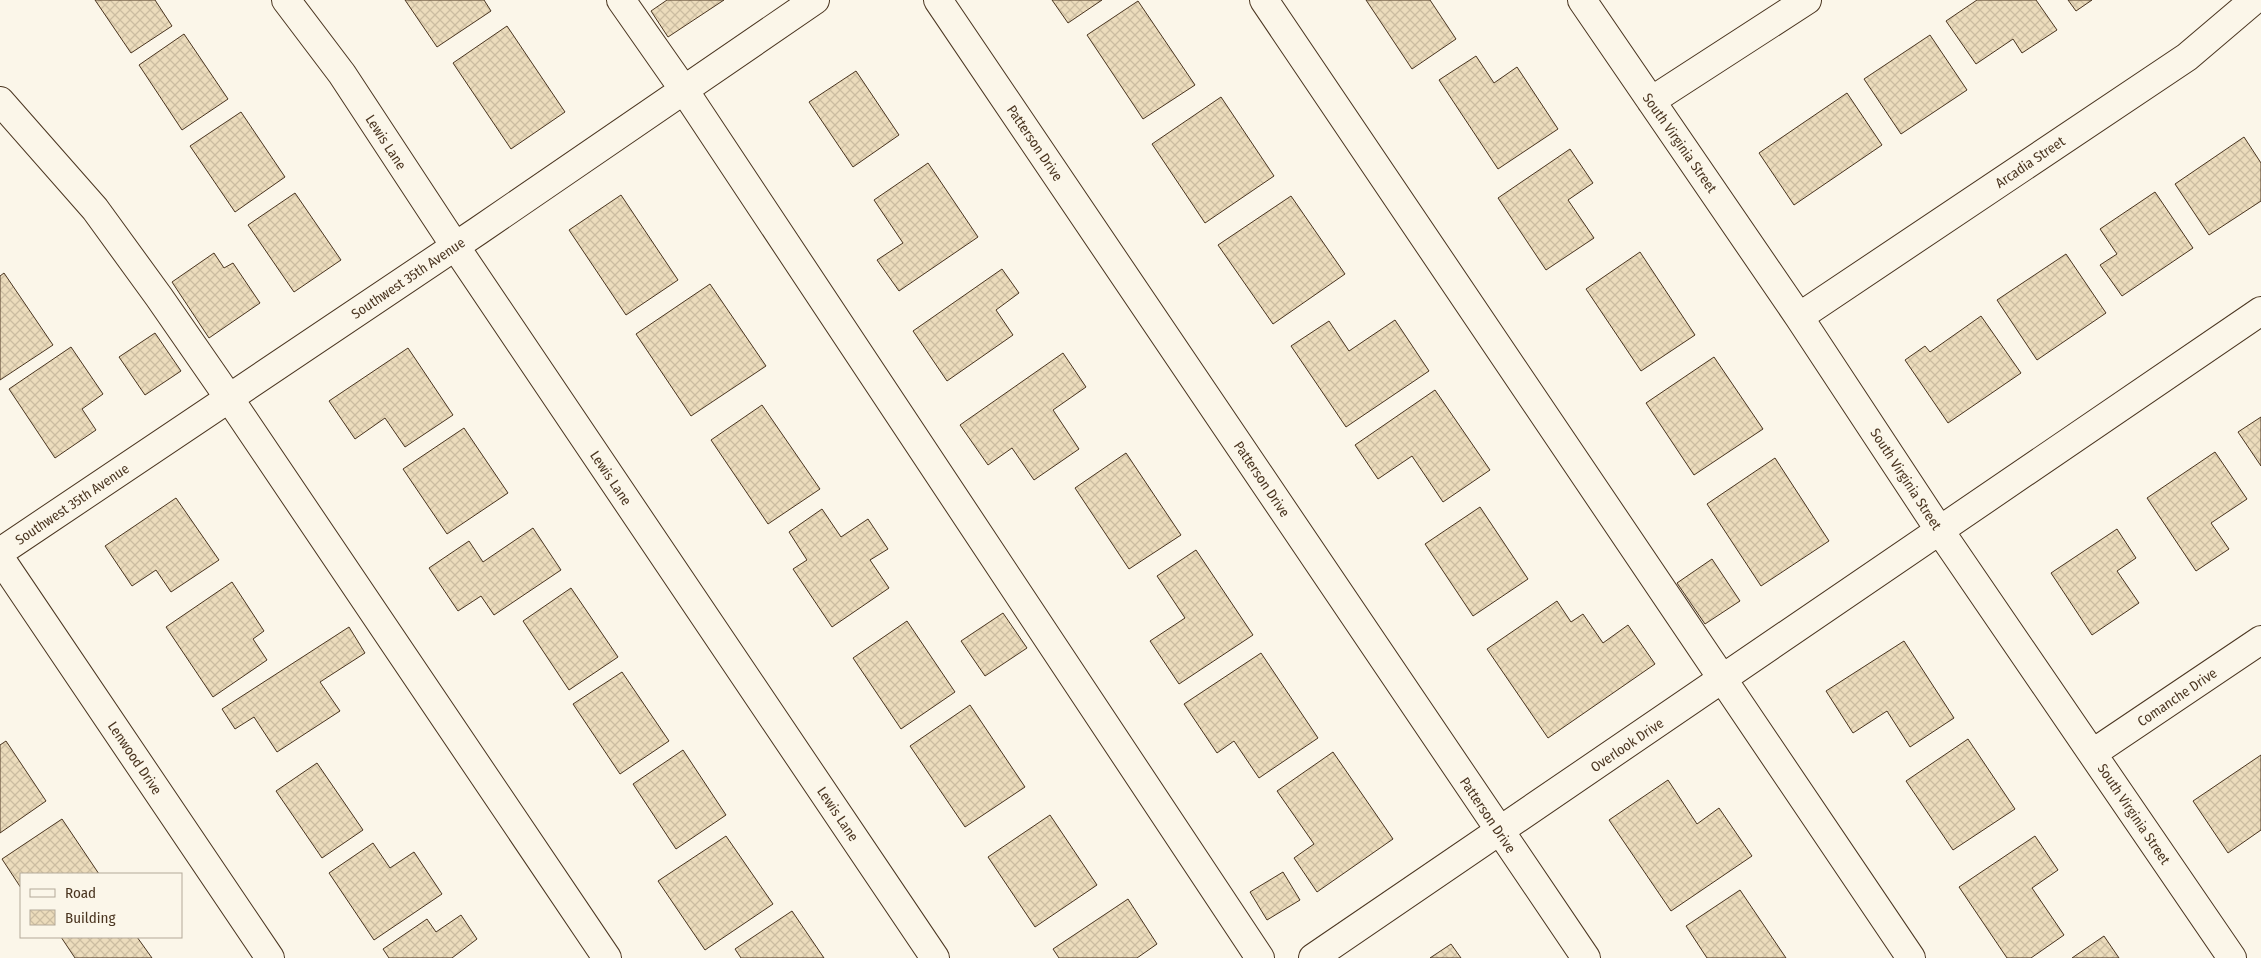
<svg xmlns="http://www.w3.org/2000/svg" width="2261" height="958" viewBox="0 0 2261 958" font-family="'Fira Sans Condensed',sans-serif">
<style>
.building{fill:url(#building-cross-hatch);stroke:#4a3520}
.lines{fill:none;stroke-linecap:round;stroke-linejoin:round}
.minor-casing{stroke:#4a3520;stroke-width:30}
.minor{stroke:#fbf6e9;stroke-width:28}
.labels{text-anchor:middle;stroke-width:4;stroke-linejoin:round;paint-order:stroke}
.street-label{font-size:14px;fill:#4a3520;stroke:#fbf6e9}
</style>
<defs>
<pattern id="building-cross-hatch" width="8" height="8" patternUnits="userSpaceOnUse" patternTransform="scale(1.25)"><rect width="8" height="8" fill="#ecdcbc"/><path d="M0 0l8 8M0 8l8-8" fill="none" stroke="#ccbda1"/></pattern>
</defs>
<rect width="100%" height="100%" fill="#fbf6e9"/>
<path class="building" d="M95,0H155L172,26L131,53Z
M405,0H484L491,11L437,47Z
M667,0H724L668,37L651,11Z
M1052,0H1102L1068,23Z
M1366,0H1430L1456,39L1412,69Z
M1977,0H2036L2057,30L2022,53L2013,39L1976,64L1946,21Z
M2068,0H2092L2076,11Z
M1138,1L1195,85L1143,119L1087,35Z
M507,26L565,112L511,149L453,63Z
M184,34L228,99L182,130L139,65Z
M1930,35L1967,90L1901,134L1864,79Z
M1476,56L1494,83L1517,67L1558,129L1498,169L1439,80Z
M856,71L899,135L853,167L809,102Z
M1847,93L1882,145L1794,205L1759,153Z
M1221,97L1274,176L1205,223L1152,144Z
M241,112L285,177L235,212L190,146Z
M2244,137L2261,163V201L2209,235L2175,184Z
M1570,149L1593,183L1568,200L1594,238L1546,270L1498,198Z
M928,163L978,237L899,291L877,260L903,243L874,200Z
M2155,192L2193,248L2122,296L2100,265L2117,254L2100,229Z
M295,193L341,260L294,292L248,225Z
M621,195L678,280L626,315L569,230Z
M1291,196L1345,274L1273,324L1218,245Z
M1640,252L1695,335L1641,371L1586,289Z
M214,253L224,268L233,263L260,303L209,338L172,282Z
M2066,254L2106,313L2037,360L1997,300Z
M1002,269L1019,293L996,310L1013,335L947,381L913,331Z
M4,273L53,345L0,380V276Z
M710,284L766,366L691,416L636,334Z
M1981,316L2021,373L1948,423L1905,360L1925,346L1930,352Z
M1395,320L1429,371L1346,427L1291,346L1329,321L1349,351Z
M155,333L181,371L145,395L119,357Z
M71,347L103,394L82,409L96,430L55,458L9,389Z
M408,348L453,415L405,447L385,418L355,439L329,401Z
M1063,353L1086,387L1053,410L1079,449L1034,480L1012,448L988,465L960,425Z
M1714,357L1763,429L1694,475L1646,403Z
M1435,390L1490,470L1443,502L1412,456L1378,479L1355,445Z
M762,405L820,489L768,524L711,440Z
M2261,417V466L2238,432Z
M464,428L508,493L447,534L403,469Z
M2215,452L2247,499L2211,523L2229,549L2196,571L2147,498Z
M1126,453L1181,535L1129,569L1075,488Z
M1775,458L1829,541L1761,586L1707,504Z
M176,498L219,560L171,592L156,570L132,586L105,546Z
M1480,507L1528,579L1473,616L1425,544Z
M822,509L841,537L868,519L888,549L870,560L889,588L832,627L793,569L807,560L789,532Z
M533,528L561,570L494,615L481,596L458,611L429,568L469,541L483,562Z
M2117,529L2136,558L2117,571L2139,603L2092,635L2051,573Z
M1196,550L1253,635L1179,684L1150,641L1185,618L1157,576Z
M1712,559L1740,601L1705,624L1677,583Z
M232,582L264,631L253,639L267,660L213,697L166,627Z
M571,588L618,657L569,690L523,621Z
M1557,601L1571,622L1583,614L1603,643L1628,625L1655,664L1548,738L1487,649Z
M1003,613L1027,648L985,676L961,641Z
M907,621L955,692L901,729L853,658Z
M349,627L365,653L320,682L340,711L277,752L254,717L235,729L222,709Z
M1904,641L1954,718L1910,747L1887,711L1853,733L1826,691Z
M1261,653L1318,738L1259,778L1234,741L1217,753L1184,704Z
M622,672L669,741L620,774L573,704Z
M970,705L1025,787L965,827L910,746Z
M1968,739L2015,809L1953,850L1906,781Z
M6,741L46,801L0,833V745Z
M683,750L726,815L676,849L633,784Z
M1333,752L1393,839L1317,892L1294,858L1314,844L1277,791Z
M2261,755V830L2228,853L2193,801Z
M317,763L363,830L322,858L276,791Z
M1668,780L1697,824L1719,808L1752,856L1671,911L1609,820Z
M1050,815L1097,885L1035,927L988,857Z
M62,819L99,874H21V888L2,859Z
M726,836L773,904L705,950L658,881Z
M2035,836L2058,870L2032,888L2064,935L2031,958H2007L1959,887Z
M373,843L390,868L414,852L442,894L374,940L329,873Z
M1283,872L1300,900L1267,920L1250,892Z
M1740,890L1786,958H1707L1686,926Z
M1128,899L1157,944L1137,958H1059L1053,949Z
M792,911L824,958H741L735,949Z
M461,915L477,939L452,958H389L383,949L427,919L436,932Z
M2104,936L2119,958H2072Z
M61,937H137L152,958H75Z
M1451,944L1461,958H1430Z"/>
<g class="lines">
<defs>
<path id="minor" d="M286,0L342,74L455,246L935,958
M621,0L684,90L1260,958
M938,0L1586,958
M1264,0L1911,958
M1582,0L1799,317L1940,531L2232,958
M0,101L95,209L159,297L229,398L607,958
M1651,101L1807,0
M1799,317L2187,57L2254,0
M0,552L478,231L815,0
M0,558L270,958
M2093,753L2261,640
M1313,958L2261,311"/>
</defs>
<use href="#minor" class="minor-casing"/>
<use href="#minor" class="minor"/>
</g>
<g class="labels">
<g class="street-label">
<text transform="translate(386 142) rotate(57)" y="5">Lewis Lane</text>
<text transform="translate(1035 143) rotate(56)" y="5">Patterson Drive</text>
<text transform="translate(1680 143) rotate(55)" y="5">South Virginia Street</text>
<text transform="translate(2030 162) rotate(-34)" y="5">Arcadia Street</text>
<text transform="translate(408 278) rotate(-34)" y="5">Southwest 35th Avenue</text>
<text transform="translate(611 478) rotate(56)" y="5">Lewis Lane</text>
<text transform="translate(1262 479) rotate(56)" y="5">Patterson Drive</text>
<text transform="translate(1906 479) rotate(57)" y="5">South Virginia Street</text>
<text transform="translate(72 504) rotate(-34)" y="5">Southwest 35th Avenue</text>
<text transform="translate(2177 697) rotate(-34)" y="5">Comanche Drive</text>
<text transform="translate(1627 745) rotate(-34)" y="5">Overlook Drive</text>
<text transform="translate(135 758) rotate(56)" y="5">Lenwood Drive</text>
<text transform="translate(838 814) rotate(56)" y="5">Lewis Lane</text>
<text transform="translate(2134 814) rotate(56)" y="5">South Virginia Street</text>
<text transform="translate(1488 815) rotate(56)" y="5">Patterson Drive</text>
</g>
</g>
<rect x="20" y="873" width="162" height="65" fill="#fbf6e9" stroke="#b4a999"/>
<rect x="30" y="889" width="25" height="8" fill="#fbf6e9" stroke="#b4a999"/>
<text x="65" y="898" font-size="15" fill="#4a3520">Road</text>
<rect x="30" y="910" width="25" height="15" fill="url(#building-cross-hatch)" stroke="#b4a999"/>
<text x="65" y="923" font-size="15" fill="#4a3520">Building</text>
</svg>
